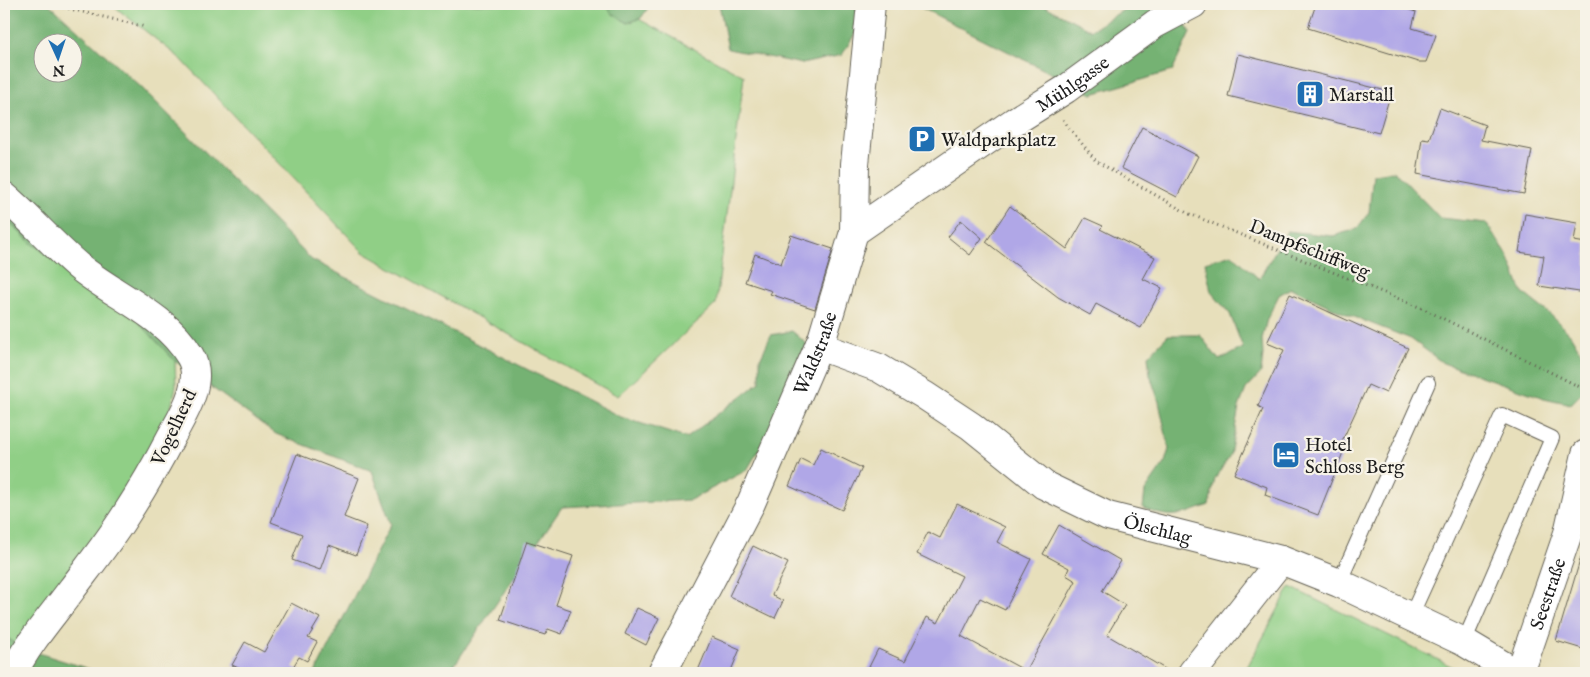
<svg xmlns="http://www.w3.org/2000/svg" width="1590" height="677" viewBox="0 0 1590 677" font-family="'IM FELL English',serif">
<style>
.green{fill:#90cf86;stroke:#567651}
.forest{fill:#74b273;stroke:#486748;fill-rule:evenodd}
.building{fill:#b0a7e7}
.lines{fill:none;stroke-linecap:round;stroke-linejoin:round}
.lane-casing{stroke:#636054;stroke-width:16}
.street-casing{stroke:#636054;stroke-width:30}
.path{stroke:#636054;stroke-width:3;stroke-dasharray:1 4;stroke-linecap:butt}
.lane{stroke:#fff;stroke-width:14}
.street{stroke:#fff;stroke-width:28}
.labels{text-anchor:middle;stroke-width:4.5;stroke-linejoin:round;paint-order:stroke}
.street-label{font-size:19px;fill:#1c1c1c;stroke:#f7f3e8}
.poi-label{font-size:19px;fill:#1c1c1c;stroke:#f7f3e8;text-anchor:start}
</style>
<rect width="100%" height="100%" fill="#f7f3e8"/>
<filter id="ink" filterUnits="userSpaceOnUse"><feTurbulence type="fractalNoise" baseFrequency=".02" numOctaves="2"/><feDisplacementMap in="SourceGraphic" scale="10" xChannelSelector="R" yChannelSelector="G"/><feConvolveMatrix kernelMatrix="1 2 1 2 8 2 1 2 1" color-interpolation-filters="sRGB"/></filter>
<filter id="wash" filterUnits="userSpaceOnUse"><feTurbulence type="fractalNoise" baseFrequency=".0096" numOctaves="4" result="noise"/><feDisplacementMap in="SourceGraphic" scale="20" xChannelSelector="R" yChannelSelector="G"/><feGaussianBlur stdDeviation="1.12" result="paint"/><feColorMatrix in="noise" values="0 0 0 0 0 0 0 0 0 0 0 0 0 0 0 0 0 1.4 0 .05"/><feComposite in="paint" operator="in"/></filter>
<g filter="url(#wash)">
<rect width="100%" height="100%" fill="#e7dfbb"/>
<path class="green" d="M111,4H611L744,76L716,304L618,396L363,252L181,59Z
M4,217L31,243L137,320L175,361L176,387L168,419L123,504L19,647L4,635Z
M1290,587L1465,673H1244Z"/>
<path class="forest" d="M4,4H49L143,89L312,260L621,417L686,438L760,382V359L771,335L792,331L807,344L784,407L747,470L690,500L562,507L449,673H315L391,524L372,471L276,434L175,361L137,320L31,243L4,217ZM42,42H72V72H42Z
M607,4H651L641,18L628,23L611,13Z
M719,4H873L842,55L802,64L728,49Z
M914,4H1041L1091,30L1133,4H1176L1190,33L1172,71L1092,94Z
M1395,171L1440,218L1486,223L1508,256L1522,292L1551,315L1570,334L1586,361V389L1571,404L1544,398L1443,363L1411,339L1339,311L1291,288L1279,295L1267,319L1262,339L1263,355L1261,373L1246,389L1239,407L1230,455L1215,479L1209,505C1181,516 1170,520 1143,508L1145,491L1165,462L1169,449L1159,402L1150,375L1148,356L1168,335H1200L1219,360L1243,348L1230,314L1211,292L1205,262L1232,254L1259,279L1287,231L1333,236L1357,229L1369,212L1373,174Z
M4,635L19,647L102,673H4Z"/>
<g id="blocks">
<path class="building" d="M1316,4H1391L1416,12L1412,28L1436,35L1426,62H1418L1308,28Z
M1238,54L1391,92L1379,133L1228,96Z
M1440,108L1485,125L1481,140L1532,150L1524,194L1417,174L1422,138L1429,139Z
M1142,127L1198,156L1177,197L1121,168Z
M1010,206L1067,249L1085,218L1103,226L1100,229L1155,257L1143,279L1162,288L1141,328L1096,304L1090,315L1058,297L986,242Z
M1525,214L1577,223L1574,241L1586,243V293L1539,286L1544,256L1519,252Z
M961,220L982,238L970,255L948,237Z
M791,235L833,249L815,309L770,294L772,291L745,282L755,254L781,264Z
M1290,294L1408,348L1386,393L1368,385L1342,441L1346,445L1318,515L1265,495L1267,487L1234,474L1263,409L1258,406L1284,350L1267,343Z
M821,448L862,468L842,510L789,486L801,459L813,465Z
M297,454L359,478L344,517L367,526L356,555L329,545L320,570L292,560L302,534L271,522Z
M957,504L1005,527L997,542L1031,559L1005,610L980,598L961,636L1026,671L1076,581L1066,575L1069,568L1043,554L1059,525L1121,561L1102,591L1125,605L1107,635L1172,673H866L878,649L905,661L927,617L938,623L962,576L917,554L928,532L940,538Z
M527,541L573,556L556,605L571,610L562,634L548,629L545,635L500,620Z
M753,546L788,563L772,595L783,601L775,618L729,596Z
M1581,557L1586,558V650L1556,641Z
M291,603L320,618L308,638L317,642L307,661L299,657L293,667L305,673H249L232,665L245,642L264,652Z
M637,608L659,618L646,645L625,634Z
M712,637L740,649L730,673H697Z"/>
</g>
</g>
<g filter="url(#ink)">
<use href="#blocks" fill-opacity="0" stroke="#636054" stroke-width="1"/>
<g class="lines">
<defs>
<path id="lane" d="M1339,583L1428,383
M1410,618L1502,415L1552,438L1464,642"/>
<g id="street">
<path d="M4,196C30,218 52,244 78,266C114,296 165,314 190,356C205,381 183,415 171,437C157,464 142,490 125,516C109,541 90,565 72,589C52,616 28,643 13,673"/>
<path id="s1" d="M854,232L1015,121L1066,89L1155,24L1193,4"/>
<path id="s2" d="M819,346L879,368L924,395L971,426L1044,485L1108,516L1281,560L1339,583L1464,642L1516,673"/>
<path id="s3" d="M662,673L751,503L822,339L854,232L855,164L871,4"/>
<path d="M1192,673L1281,560"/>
<path id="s4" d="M1520,673L1568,533L1586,454"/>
</g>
</defs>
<use href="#lane" class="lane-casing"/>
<use href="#street" class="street-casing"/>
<path class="path" d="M49,4L146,27
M1063,120L1096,161L1187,213L1424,309L1586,390"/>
<use href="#lane" class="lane"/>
<use href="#street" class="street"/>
</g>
</g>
<defs>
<symbol id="building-square" viewBox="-11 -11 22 22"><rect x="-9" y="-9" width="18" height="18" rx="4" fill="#1f6fb2" stroke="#f7f3e8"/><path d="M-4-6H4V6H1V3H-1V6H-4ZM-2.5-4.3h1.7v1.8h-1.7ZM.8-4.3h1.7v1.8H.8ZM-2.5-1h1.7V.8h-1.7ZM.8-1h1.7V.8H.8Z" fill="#fff"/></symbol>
<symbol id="parking-square" viewBox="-11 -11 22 22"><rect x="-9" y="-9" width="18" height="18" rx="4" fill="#1f6fb2" stroke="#f7f3e8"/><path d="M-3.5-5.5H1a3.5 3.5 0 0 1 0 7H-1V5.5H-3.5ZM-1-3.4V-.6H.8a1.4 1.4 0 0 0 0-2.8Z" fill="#fff"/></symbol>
<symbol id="hotel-square" viewBox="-11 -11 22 22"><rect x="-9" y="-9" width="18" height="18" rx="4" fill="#1f6fb2" stroke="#f7f3e8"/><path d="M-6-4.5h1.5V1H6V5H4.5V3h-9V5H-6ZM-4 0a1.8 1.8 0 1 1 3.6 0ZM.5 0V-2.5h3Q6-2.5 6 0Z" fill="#fff"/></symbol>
</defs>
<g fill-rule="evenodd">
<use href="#building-square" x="1294" y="78" width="32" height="32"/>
<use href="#parking-square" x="906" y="123" width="32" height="32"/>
<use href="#hotel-square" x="1270" y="439" width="32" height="32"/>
</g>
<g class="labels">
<g class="street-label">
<text dy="7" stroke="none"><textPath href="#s1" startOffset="264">Mühlgasse</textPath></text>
<text transform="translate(1310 248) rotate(22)" y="7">Dampfschiffweg</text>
<text dy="7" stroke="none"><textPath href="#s3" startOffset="355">Waldstraße</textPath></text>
<text transform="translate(173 427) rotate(-65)" y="7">Vogelherd</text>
<text dy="7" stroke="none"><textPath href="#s2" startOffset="389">Ölschlag</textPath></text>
<text dy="7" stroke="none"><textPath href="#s4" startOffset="84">Seestraße</textPath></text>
</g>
<g class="poi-label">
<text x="1329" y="101">Marstall</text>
<text x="941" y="146">Waldparkplatz</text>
<text x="1305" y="451">Hotel<tspan x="1305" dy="22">Schloss Berg</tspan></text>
</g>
</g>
<rect width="1590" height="677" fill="none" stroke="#f7f3e8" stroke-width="20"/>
<g transform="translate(58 58) rotate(177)"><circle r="24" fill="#f7f3e8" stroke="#9f9d96"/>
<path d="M0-4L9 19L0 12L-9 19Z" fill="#1f6fb2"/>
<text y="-8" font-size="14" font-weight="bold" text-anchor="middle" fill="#1c1c1c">N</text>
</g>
</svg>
